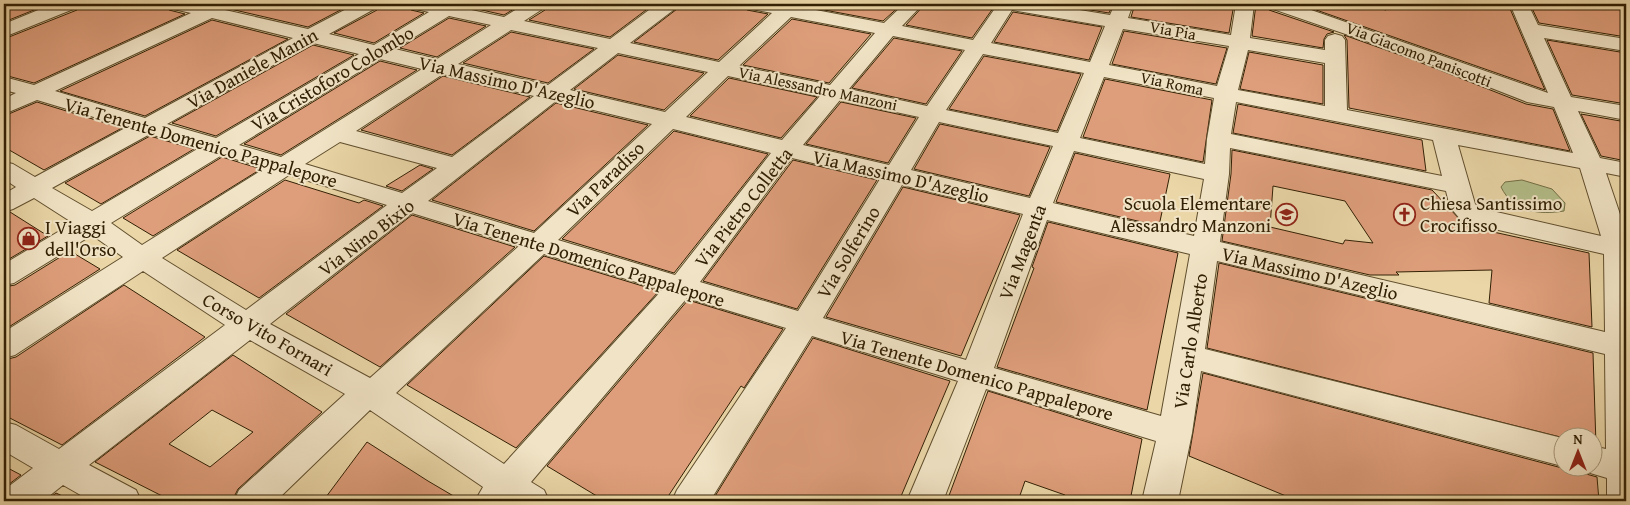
<svg xmlns="http://www.w3.org/2000/svg" width="1630" height="505" viewBox="0 0 1630 505" font-family="'Gentium Book Plus',serif">
<style>
.green{fill:#b4be89;stroke:#736f46}
.building{fill:#de9e7b;stroke:#322004;fill-rule:evenodd}
.lines{fill:none;stroke-linecap:round;stroke-linejoin:round}
.minor-casing{stroke:#604e2d;stroke-width:2}
.minor{fill:#f1e4c6;fill-rule:evenodd}
.labels{text-anchor:middle;stroke-width:4;stroke-linejoin:round;paint-order:stroke}
.far-street-label{font-size:16px;fill:#322004;stroke:#f1e4c6}
.street-label{font-size:19px;fill:#322004;stroke:#f1e4c6}
.poi-label{font-size:19px;fill:#322004;stroke:#f1e4c6;text-anchor:start}
</style>
<rect width="100%" height="100%" fill="#ead6a7"/>
<filter id="stains"><feTurbulence type="fractalNoise" baseFrequency=".004" numOctaves="4"/><feColorMatrix values="0 0 0 0 .2 0 0 0 0 .09 0 0 0 0 .02 0 0 0 .5 -.17"/></filter>
<radialGradient id="worn" r=".72"><stop offset=".6" stop-color="#630" stop-opacity="0"/><stop offset="1" stop-color="#630" stop-opacity=".3"/></radialGradient>
<path class="green" d="M1522,180L1552,189L1565,203L1564,211C1539,215 1513,212 1501,187L1505,182Z"/>
<path class="building" d="M4,4L14,5L49,4L4,22Z
M80,4H165L169,10L185,14L34,83L4,75V39L77,10Z
M224,4H352L308,27L226,8Z
M380,4H407L411,10L424,13L374,43L334,33L377,10Z
M464,4H522L504,15L464,6Z
M548,4H654L610,37L529,20L545,10Z
M680,4H743L747,10L768,14L718,60L634,42L677,9Z
M804,4H902L883,21L803,6Z
M925,4H996L972,38L906,25Z
M1053,4H1113L1109,13Z
M1135,4H1234L1229,33L1131,17Z
M1256,4H1266L1269,10L1334,32L1327,34L1324,39L1323,48L1252,36Z
M1299,4H1359L1386,10L1387,4H1508L1545,90Z
M1530,4L1626,5V37L1539,23Z
M1013,12L1102,27L1089,60L994,42Z
M449,18L486,26L437,57L400,48Z
M792,19L871,34L829,83L743,65Z
M212,20L288,39L145,116L60,91Z
M1124,31L1227,48L1216,84L1112,64Z
M511,32L594,49L548,83L463,63Z
M1344,35L1414,60L1526,104L1553,109L1570,151L1349,108L1347,40Z
M894,38L962,51L926,104L852,88Z
M1547,40L1626,53V104L1572,95Z
M313,45L354,55L216,136L172,123Z
M1249,52L1323,65V104L1240,89Z
M618,55L704,73L664,110L574,89Z
M984,56L1081,74L1057,131L949,109Z
M380,61L417,70L281,155L244,144Z
M443,76L530,97L452,155L361,130Z
M729,78L817,97L781,138L690,116Z
M1105,79L1212,100L1203,162L1083,137Z
M37,102L122,128L44,170L4,147V116Z
M841,102L916,118L888,163L806,144Z
M556,103L648,125L534,231L432,200Z
M1238,104L1422,140L1426,171L1233,133Z
M1581,114L1626,122V161L1601,156Z
M940,124L1050,147L1029,196L914,169Z
M674,131L768,154L674,273L562,239Z
M150,136L194,149L101,204L65,183Z
M1232,150L1432,190L1466,226L1589,253L1592,327L1489,303L1492,270L1396,272L1399,275H1370L1222,241L1231,174ZM1273,186L1345,201L1373,243L1345,240L1343,244L1270,227Z
M1075,153L1170,174L1159,226L1056,202Z
M222,157L261,169L153,236L123,218Z
M793,160L877,180L797,309L703,281Z
M420,165L433,169L402,191L386,186Z
M285,180L359,203L364,200L383,206L259,298L177,250Z
M903,187L1020,215L961,356L826,317Z
M10,212L48,236L4,262V214Z
M412,215L515,247L380,367L286,314Z
M1048,222L1178,253L1147,410L997,367L1034,268L1032,267Z
M70,251L100,269L4,330V287L15,285Z
M544,256L659,291L516,448L407,385Z
M1219,263L1593,353L1596,445L1592,444V438H1564L1207,348Z
M124,285L205,337L62,445L4,415V360L16,357Z
M688,300L783,329L744,388L741,386L665,501H605L547,466Z
M813,338L950,381L899,501H712Z
M233,355L322,412L238,489L232,501H172L95,462ZM212,410L253,432L210,467L169,444Z
M1203,373L1562,468H1576L1579,472L1597,477L1599,501H1298L1189,456Z
M988,391L1142,439L1130,501H1063L1065,495L1025,481L1018,501H947Z
M367,442L428,481L462,501H323Z
M4,466L21,475L4,488Z
M56,493L73,501H46Z"/>
<g class="lines">
<defs>
<path id="minor" d="M53,4H78L76,8L4,37V24Z
M167,4L223,5L225,10L308,29L356,4H378L376,8L329,34L374,45L429,12L411,8L409,4H462V8L504,17L525,4H546L544,8L524,21L610,39L657,4H678L676,8L630,43L719,62L772,13L747,8L745,4H802L800,7L884,23L904,4H923L902,26L973,40L998,4H1043L1110,15L1115,4H1133L1128,18L1231,35L1236,4H1254L1250,38L1325,50V40L1328,36L1335,34L1342,36L1345,40L1347,110L1573,153L1554,107L1527,102L1415,58L1270,8L1268,4H1294L1548,93L1510,4H1528L1538,25L1626,39V51L1544,38L1571,97L1626,106V120L1578,111L1600,158L1626,163V177L1606,173L1626,232V501H1607V478L1580,470L1578,468H1592V446L1606,449L1605,354L1217,261L1205,349L1562,438V466L1201,371L1192,433L1178,501H1142L1156,441L986,389L943,501H907L958,381L812,336L710,501H672L677,490L786,328L687,298L531,482L544,490L549,501H475L483,487L370,410L276,501H234L239,490L345,394L250,340L89,465L136,490L141,501H91L63,485L43,501H4V490L33,468L4,451V422L16,425L59,449L225,325L143,271L15,355L4,358V332L123,257L92,235L14,283L4,285V264L73,223L34,198L13,209L4,212V194L16,187L4,179V162L13,164L35,177L127,127L37,100L4,114V99L16,93L4,90V77L34,85L191,13L169,8ZM1012,10L1105,26L1090,62L991,43ZM449,16L491,25L437,59L395,49ZM791,17L875,33L830,85L739,66ZM212,18L293,38L145,118L55,91ZM1123,29L1229,46L1217,86L1109,65ZM511,30L598,48L548,85L458,64ZM893,36L965,50L927,106L849,89ZM313,43L359,54L216,138L167,124ZM1248,50L1325,63V106L1238,90ZM618,53L708,72L665,112L570,90ZM983,54L1084,73L1058,133L946,110ZM380,59L422,69L281,157L239,145ZM443,74L534,96L452,157L356,131ZM728,76L820,96L782,140L686,117ZM1104,77L1214,98L1207,139L1205,164L1080,138ZM840,100L919,117L889,165L803,145ZM556,101L652,124L534,233L428,201ZM1236,102L1433,140L1442,176L1231,134ZM939,122L1053,146L1030,198L911,170ZM673,129L771,153L675,275L558,240ZM150,134L199,148L92,211L52,188ZM340,142L437,168L402,193L305,164ZM1458,145L1580,168L1601,236L1479,208L1475,204ZM1230,148L1446,191L1450,207L1461,220L1481,226L1604,254L1605,332L1220,242L1229,174ZM1074,151L1204,179L1194,236L1053,203ZM222,155L265,168L142,245L111,223ZM792,158L880,179L798,311L700,282ZM289,175L387,205L246,310L162,258ZM902,185L1023,214L966,360L823,318ZM412,213L519,246L370,378L270,324ZM1047,220L1190,254L1161,416L994,368ZM544,254L662,290L504,464L396,393Z"/>
</defs>
<use href="#minor" class="minor-casing"/>
<use href="#minor" class="minor"/>
</g>
<defs>
<symbol id="school-ring" viewBox="-11 -11 22 22"><circle r="9.5" fill="#f1e4c6" stroke="#8f2418" stroke-width="1.5"/><path d="M0-5L7-2L0 1L-7-2ZM-4 1L0 2.5L4 1V4Q0 6-4 4Z" fill="#8f2418"/></symbol>
<symbol id="church-ring" viewBox="-11 -11 22 22"><circle r="9.5" fill="#f1e4c6" stroke="#8f2418" stroke-width="1.5"/><path d="M-1.2-6h2.4v3.5h3.3v2.4h-3.3V6h-2.4V-.1h-3.3v-2.4h3.3Z" fill="#8f2418"/></symbol>
<symbol id="shop-ring" viewBox="-11 -11 22 22"><circle r="9.5" fill="#f1e4c6" stroke="#8f2418" stroke-width="1.5"/><path d="M-5-2.5h2.3a2.7 3.5 0 0 1 5.4 0H5L5.5 6h-11ZM-1.5-2.5h3a1.5 2.3 0 0 0-3 0Z" fill="#8f2418"/></symbol>
</defs>
<g fill-rule="evenodd">
<use href="#school-ring" x="1274" y="202" width="25" height="25"/>
<use href="#church-ring" x="1392" y="202" width="25" height="25"/>
<use href="#shop-ring" x="16" y="226" width="25" height="25"/>
</g>
<g class="labels">
<g class="far-street-label">
<text transform="translate(1173 30) rotate(10)" y="6">Via Pia</text>
<text transform="translate(1419 54) rotate(21)" y="6">Via Giacomo Paniscotti</text>
<text transform="translate(1172 83) rotate(12)" y="6">Via Roma</text>
<text transform="translate(818 88) rotate(12)" y="6">Via Alessandro Manzoni</text>
</g>
<g class="street-label">
<text transform="translate(252 68) rotate(-29)" y="7">Via Daniele Manin</text>
<text transform="translate(332 78) rotate(-31)" y="7">Via Cristoforo Colombo</text>
<text transform="translate(507 82) rotate(13)" y="7">Via Massimo D'Azeglio</text>
<text transform="translate(201 142) rotate(16)" y="7">Via Tenente Domenico Pappalepore</text>
<text transform="translate(901 176) rotate(13)" y="7">Via Massimo D'Azeglio</text>
<text transform="translate(605 179) rotate(-44)" y="7">Via Paradiso</text>
<text transform="translate(743 207) rotate(-52)" y="7">Via Pietro Colletta</text>
<text transform="translate(366 237) rotate(-37)" y="7">Via Nino Bixio</text>
<text transform="translate(848 252) rotate(-59)" y="7">Via Solferino</text>
<text transform="translate(1022 252) rotate(-69)" y="7">Via Magenta</text>
<text transform="translate(589 259) rotate(17)" y="7">Via Tenente Domenico Pappalepore</text>
<text transform="translate(1310 273) rotate(13)" y="7">Via Massimo D'Azeglio</text>
<text transform="translate(268 334) rotate(30)" y="7">Corso Vito Fornari</text>
<text transform="translate(1190 341) rotate(-81)" y="7">Via Carlo Alberto</text>
<text transform="translate(977 375) rotate(16)" y="7">Via Tenente Domenico Pappalepore</text>
</g>
<g class="poi-label">
<text x="1271" y="210" text-anchor="end">Scuola Elementare<tspan x="1271" dy="22">Alessandro Manzoni</tspan></text>
<text x="1420" y="210">Chiesa Santissimo<tspan x="1420" dy="22">Crocifisso</tspan></text>
<text x="45" y="234">I Viaggi<tspan x="45" dy="22">dell'Orso</tspan></text>
</g>
</g>
<rect width="1630" height="505" fill="none" stroke="#ead6a7" stroke-width="20"/>
<rect x="5" y="5" width="1620" height="495" fill="none" stroke="#322004" stroke-width="2.5"/>
<rect x="10" y="10" width="1610" height="485" fill="none" stroke="#322004"/>
<g transform="translate(1578 452)"><circle r="24" fill="#f1e4c6" stroke="#a59678"/>
<path d="M0-4L9 19L0 12L-9 19Z" fill="#8f2418"/>
<text y="-8" font-size="14" font-weight="bold" text-anchor="middle" fill="#322004">N</text>
</g>
<rect width="100%" height="100%" filter="url(#stains)"/>
<rect width="100%" height="100%" fill="url(#worn)"/>
</svg>
